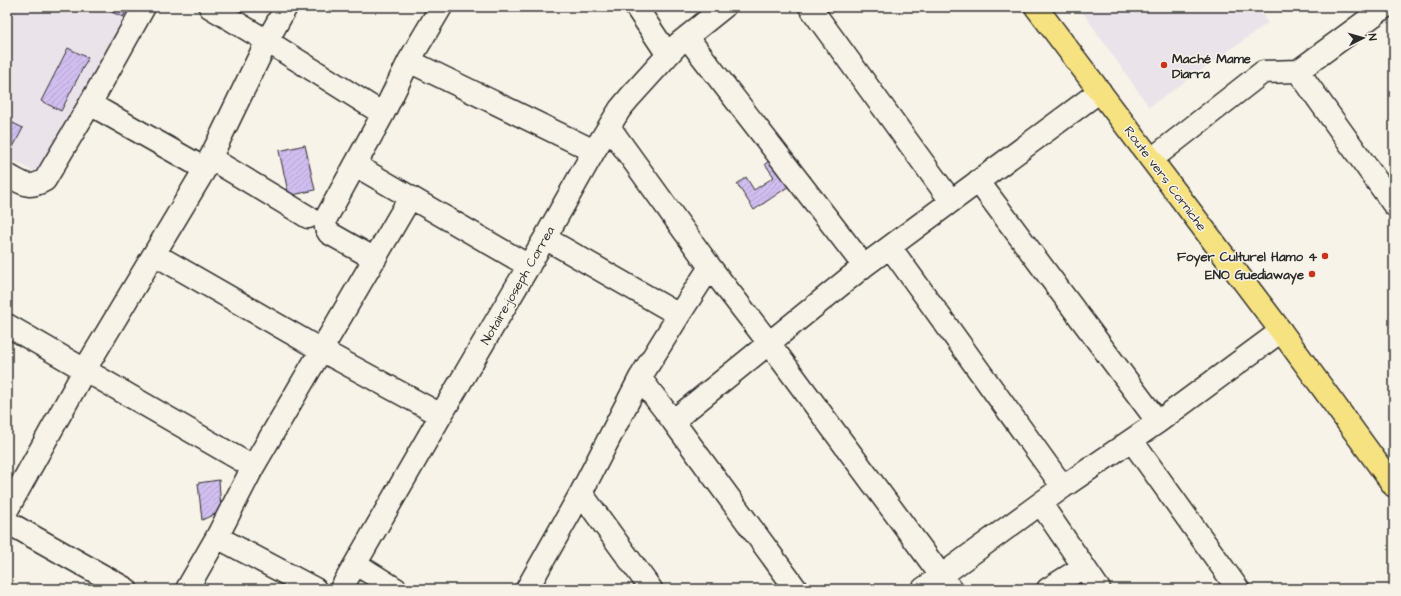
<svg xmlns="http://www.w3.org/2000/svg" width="1401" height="596" viewBox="0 0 1401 596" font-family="'Architects Daughter',sans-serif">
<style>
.built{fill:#ebe3ea}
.building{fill:url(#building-hatch);stroke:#2b2b2b}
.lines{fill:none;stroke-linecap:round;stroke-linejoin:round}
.minor-casing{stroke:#2b2b2b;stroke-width:25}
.major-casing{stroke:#2b2b2b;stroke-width:25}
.minor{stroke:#f7f3e8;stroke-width:22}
.major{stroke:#f7e281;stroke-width:22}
.poi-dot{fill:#c8321e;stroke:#f7f3e8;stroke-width:1.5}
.labels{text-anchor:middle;stroke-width:3;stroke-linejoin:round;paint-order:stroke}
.poi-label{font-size:13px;font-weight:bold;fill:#2b2b2b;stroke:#f7f3e8;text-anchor:end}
.street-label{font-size:13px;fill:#2b2b2b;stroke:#f7f3e8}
</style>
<defs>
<pattern id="building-hatch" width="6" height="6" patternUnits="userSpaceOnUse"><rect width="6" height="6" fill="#d0beef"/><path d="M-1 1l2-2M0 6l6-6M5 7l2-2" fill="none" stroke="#b3a3cd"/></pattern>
</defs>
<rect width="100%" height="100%" fill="#f7f3e8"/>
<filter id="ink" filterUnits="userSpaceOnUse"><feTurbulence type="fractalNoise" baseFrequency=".025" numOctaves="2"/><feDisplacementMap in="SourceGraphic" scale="8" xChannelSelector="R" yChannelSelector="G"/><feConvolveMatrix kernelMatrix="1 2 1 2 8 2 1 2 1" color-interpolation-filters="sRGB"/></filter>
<g filter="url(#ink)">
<path class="built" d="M7,7H137L40,175L7,157Z
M1079,7H1257L1268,23L1149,107Z"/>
<path class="building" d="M111,7H128L123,17L109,11Z
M68,48L88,58L61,111L41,101Z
M7,120L23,128L11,151L7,149Z
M305,145L315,190L289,196L279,151Z
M774,157L792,184L754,210L737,184L746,177L754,190L774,177L765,164Z
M219,480L221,511L202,520L198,483Z"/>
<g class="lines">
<defs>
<path id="minor" d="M210,7L267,41L383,114
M636,7L668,55
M810,7L951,201
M687,37L864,266
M409,61L594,151
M1298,71L1394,205
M90,104L205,169
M609,127L710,267L769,343L951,589
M210,158L308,217
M1152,159L1263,72L1298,71L1385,7
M355,165L529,266
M7,175C23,183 28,190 45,180L90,104L144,7
M978,181L1158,422
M545,238L679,315
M890,247L1063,487
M154,254L321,350L441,415
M375,259L329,233L326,228L325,220L383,114L409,61L441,7
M7,325L253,467
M640,378L673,421L796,589
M673,421L864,266L1100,91
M1132,441L1238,589
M581,493L651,589
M1041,504L1099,589
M7,510L84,371L205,169L267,41L286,7
M7,522L126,589
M217,537L315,589
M356,564L396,589
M187,589L217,537L253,467L410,198
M341,589L441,415L545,238L594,151L620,109L630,97L678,44L724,7
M527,589L581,493L640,378L679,315L710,267
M923,589L1063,487L1158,422L1281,331
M1048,589L1083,567"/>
<path id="major" d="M1036,7L1281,331L1394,486"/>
</defs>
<use href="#minor" class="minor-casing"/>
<use href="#major" class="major-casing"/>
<use href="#minor" class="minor"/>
<use href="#major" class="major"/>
</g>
</g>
<g class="poi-dot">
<circle cx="1164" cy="65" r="4"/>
<circle cx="1325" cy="256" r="4"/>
<circle cx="1312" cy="274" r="4"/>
</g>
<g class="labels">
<g class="poi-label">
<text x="1172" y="63" text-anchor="start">Maché Mame<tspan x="1172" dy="15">Diarra</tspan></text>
<text x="1317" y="261">Foyer Culturel Hamo 4</text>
<text x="1304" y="279">ENO Guediawaye</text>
</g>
<g class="street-label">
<text transform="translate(1166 178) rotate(53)" y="5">Route vers Corniche</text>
<text transform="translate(517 285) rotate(-60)" y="5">Notaire-joseph Correa</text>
</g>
</g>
<rect width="1401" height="596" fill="none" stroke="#f7f3e8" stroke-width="24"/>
<rect x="12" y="12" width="1377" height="572" fill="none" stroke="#2b2b2b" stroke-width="1.5" filter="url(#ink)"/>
<g transform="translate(1363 38) rotate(84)" stroke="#f7f3e8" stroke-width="3" paint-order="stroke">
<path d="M0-3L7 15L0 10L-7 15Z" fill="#2b2b2b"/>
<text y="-6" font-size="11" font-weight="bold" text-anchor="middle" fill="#2b2b2b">N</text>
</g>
</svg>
